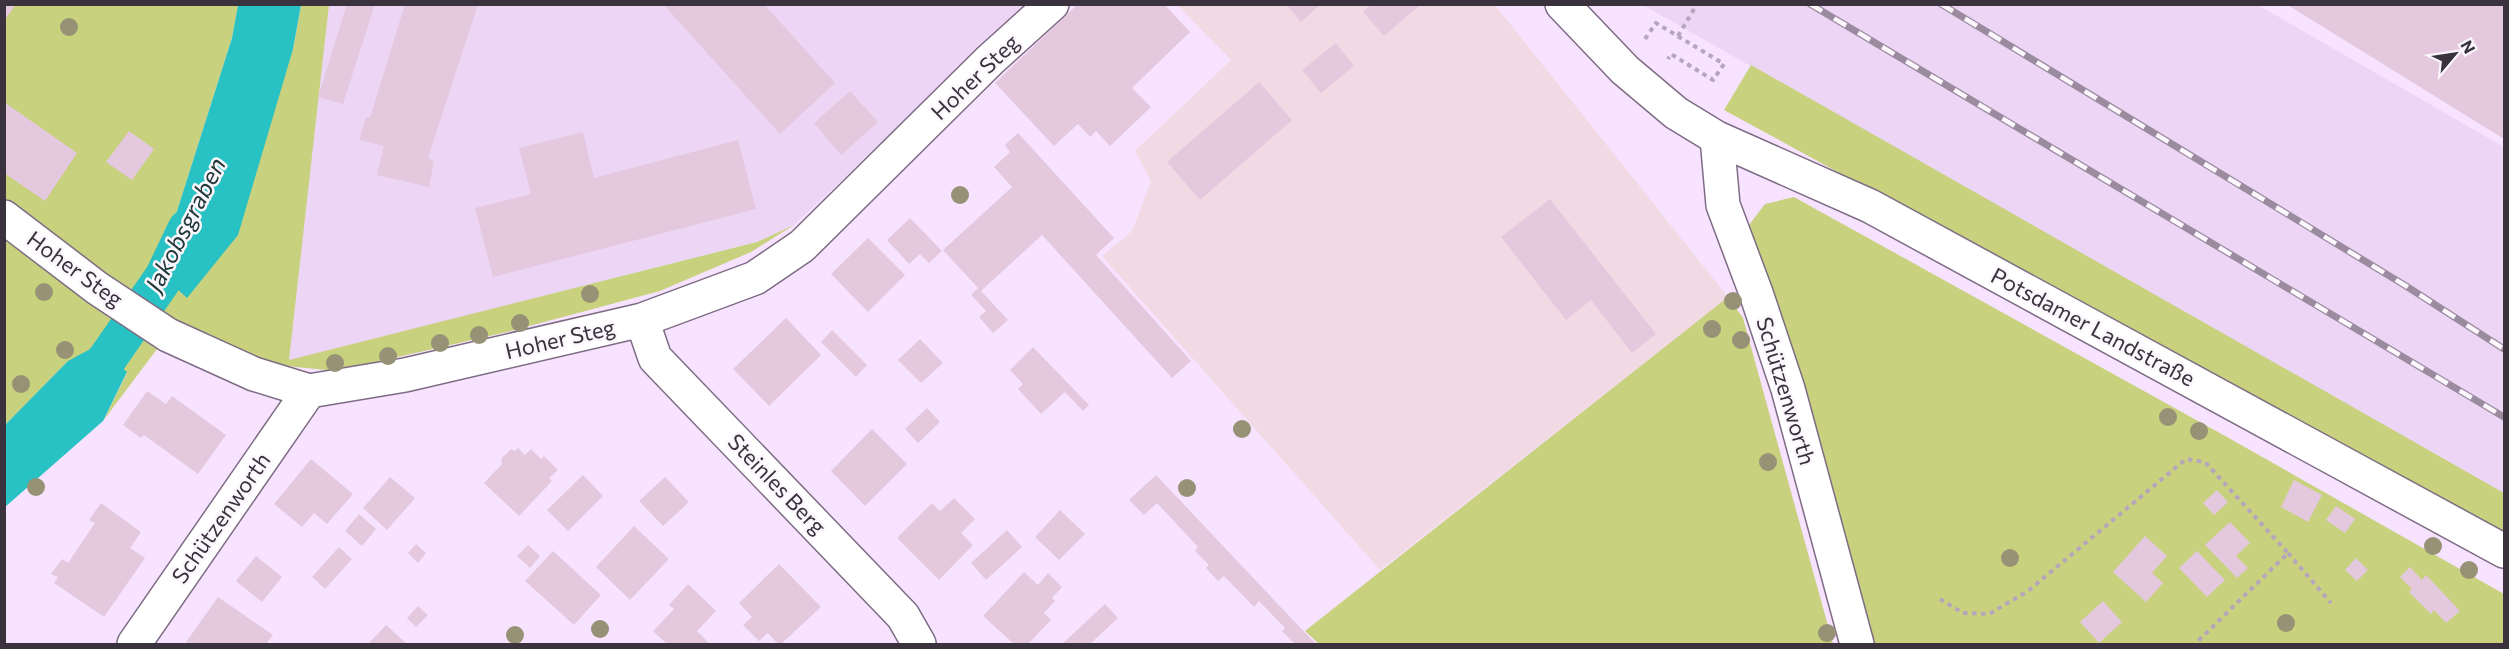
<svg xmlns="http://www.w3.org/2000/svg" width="2509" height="649" viewBox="0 0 2509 649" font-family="Commissioner,sans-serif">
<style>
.commercial{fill:#f2dae5}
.built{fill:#edd5f6}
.green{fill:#c8d17d}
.water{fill:#28c1c4}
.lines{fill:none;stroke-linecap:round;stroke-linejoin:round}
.canal{stroke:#28c1c4;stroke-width:39}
.building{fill:#e4c8de}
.minor-casing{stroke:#7e6c84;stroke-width:36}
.path{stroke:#b6a6bc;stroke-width:4;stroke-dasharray:4.5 4.5;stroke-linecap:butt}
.minor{stroke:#fff;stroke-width:33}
.rail-casing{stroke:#9a8b9f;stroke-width:7}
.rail{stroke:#fbf7fc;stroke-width:4.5;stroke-dasharray:14;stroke-linecap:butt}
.tree{fill:#979175}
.labels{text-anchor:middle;stroke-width:5;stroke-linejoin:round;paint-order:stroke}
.street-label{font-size:22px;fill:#3a323d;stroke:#fbf7fc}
.water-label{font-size:24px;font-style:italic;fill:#203838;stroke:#fbf7fc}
</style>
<rect width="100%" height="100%" fill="#f7e3ff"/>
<path class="commercial" d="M1177,5H1495L1728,297L1380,570L1102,256L1132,231L1151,181L1135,151L1231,60Z"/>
<path class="built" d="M329,5H1029L794,225L757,242L288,361Z
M1643,5H2258L2504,147V493Z"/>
<path class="green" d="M5,5H238L232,38L158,271L293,49L301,5H329L289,360L757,242L794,225L751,252L660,291L507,332L337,371L265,364L174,325L112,286L104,314L157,349L103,421L127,373L68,361L5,425Z
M1751,65L2504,493V535L1724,110Z
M1794,197L2227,437L2504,594V644H1868L1802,385L1749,225L1765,204Z
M1728,297L1743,318L1833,644H1319L1305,631Z"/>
<path class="water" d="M238,5H301L293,49L238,235L187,298L158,271L232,38Z
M96,346L127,372L103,421L5,507V425L68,361Z"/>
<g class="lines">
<path class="canal" d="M4,472L107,359L164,277L187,229"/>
</g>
<path class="building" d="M4,4H16L4,21Z
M347,4H375L343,104L318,97Z
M405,4H478L428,158L434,161L429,187L377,175L384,146L359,140L366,117L370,118Z
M663,4H764L835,83L780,134Z
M1078,4H1164L1190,32L1132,88L1151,107L1110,146L1096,131L1090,137L1078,124L1054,146L995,83Z
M1286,4H1321L1301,22Z
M1372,4H1421L1384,36L1363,12Z
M2286,4H2504V139Z
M1336,43L1354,66L1321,93L1302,70Z
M1259,82L1292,120L1200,200L1167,162Z
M850,91L878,122L841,155L814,123Z
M4,102L77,153L45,201L4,173Z
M129,131L154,149L132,180L106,162Z
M583,132L594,178L738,140L756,209L493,277L475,208L531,194L519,148Z
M1018,133L1114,238L1096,255L1191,361L1172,378L1042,235L981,291L1008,320L993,333L979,317L986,311L971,295L978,288L943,250L1012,187L994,167L1010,152L1005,145Z
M1550,199L1656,334L1632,353L1591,300L1566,320L1501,237Z
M910,218L942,251L929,263L920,254L909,264L887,240Z
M868,238L905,275L868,312L831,274Z
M786,318L821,355L769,406L733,369Z
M832,330L867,365L856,377L821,342Z
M920,339L943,363L921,383L898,360Z
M1033,347L1089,405L1083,411L1065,392L1041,414L1018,389L1023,384L1010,370Z
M147,391L166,404L172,396L226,435L198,474L144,435L141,438L123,425Z
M927,408L940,422L918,443L905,429Z
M872,429L907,464L865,506L831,471Z
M518,448L525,455L531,449L541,459L544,456L558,470L549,478L552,481L519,516L484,483L502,464L501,459L511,449L515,451Z
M311,459L353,494L327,524L314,513L302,527L274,504Z
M583,475L603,496L568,531L547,510Z
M1156,475L1293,620L1316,644H1295L1282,631L1285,628L1259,601L1254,607L1224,576L1218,581L1206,568L1209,565L1195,551L1198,547L1157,503L1144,515L1129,500Z
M390,477L415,498L387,530L363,508Z
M665,477L689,502L663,526L639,501Z
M2294,480L2322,495L2308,522L2281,507Z
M2217,490L2228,502L2214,515L2203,503Z
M954,498L975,519L961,533L973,545L939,580L897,538L932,503L940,511Z
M101,503L141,532L130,548L145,558L104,617L54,583L58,577L51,574L62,559L68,563L95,523L89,520Z
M2336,506L2355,519L2345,533L2326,520Z
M1060,510L1085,534L1059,560L1035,537Z
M359,514L376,529L362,546L345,531Z
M2230,522L2250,543L2236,556L2248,568L2237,578L2205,545Z
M634,526L669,559L630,600L596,567Z
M1007,530L1022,547L986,580L971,563Z
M2145,536L2167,556L2152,573L2163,583L2146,602L2113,572Z
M416,544L426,553L418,563L408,553Z
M528,545L540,556L530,568L517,556Z
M339,547L352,559L325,589L312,577Z
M553,551L601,595L574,625L525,581Z
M2197,551L2225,580L2207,597L2179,568Z
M256,556L282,577L262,602L236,581Z
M2356,558L2368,570L2357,581L2345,570Z
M779,564L821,607L781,644H778L768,633L759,641L743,625L752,617L739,603Z
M2410,567L2422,580L2426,575L2460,611L2446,623L2434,610L2431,614L2409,592L2412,589L2400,577Z
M1024,572L1038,585L1048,573L1062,587L1052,598L1055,601L1044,613L1051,620L1028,644H1014L983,616Z
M688,584L716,611L697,631L710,644H667L653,631L674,609L669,605Z
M218,597L273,635L266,644H190L186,642Z
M2103,601L2122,622L2099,643L2080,622Z
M1105,604L1118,618L1090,644H1062Z
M418,606L428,615L416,627L407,618Z
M386,625L407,644H368Z"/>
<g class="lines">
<defs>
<path id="minor" d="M1562,4L1625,70L1676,113L1717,138L1870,206L2504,551
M1717,138L1723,205L1756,293L1788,389L1857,644
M4,217L97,288L168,335L254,374L309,391L405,375L642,320L755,278L802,246L990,60L1052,4
M642,320L655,358L903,616L919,644
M134,644L309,391"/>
</defs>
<use href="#minor" class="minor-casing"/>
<path class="path" d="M1678,36L1697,4
M1645,39L1656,23L1724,64L1713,80L1671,54L1668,59
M2288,553L2331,603
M1940,599L1963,613L1989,614L2028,591L2186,459L2205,462L2288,553L2195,644"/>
<use href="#minor" class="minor"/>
<defs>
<path id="rail" d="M1810,4L2504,417
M1941,4L2406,286L2504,349"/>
</defs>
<use href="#rail" class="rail-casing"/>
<use href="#rail" class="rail"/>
</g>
<g class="tree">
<circle cx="69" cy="27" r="9"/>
<circle cx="960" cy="195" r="9"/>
<circle cx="44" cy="292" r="9"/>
<circle cx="590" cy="294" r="9"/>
<circle cx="1733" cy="301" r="9"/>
<circle cx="520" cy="323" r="9"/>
<circle cx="1712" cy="329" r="9"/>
<circle cx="479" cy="335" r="9"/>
<circle cx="1741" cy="340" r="9"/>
<circle cx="440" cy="343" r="9"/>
<circle cx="65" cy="350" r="9"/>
<circle cx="388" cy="356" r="9"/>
<circle cx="335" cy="363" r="9"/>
<circle cx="21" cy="384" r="9"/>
<circle cx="2168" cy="417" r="9"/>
<circle cx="1242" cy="429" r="9"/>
<circle cx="2199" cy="431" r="9"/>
<circle cx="1768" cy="462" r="9"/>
<circle cx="36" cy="487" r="9"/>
<circle cx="1187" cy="488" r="9"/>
<circle cx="2433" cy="546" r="9"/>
<circle cx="2010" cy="558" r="9"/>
<circle cx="2469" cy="570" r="9"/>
<circle cx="2286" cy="623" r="9"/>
<circle cx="600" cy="629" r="9"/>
<circle cx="1827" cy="633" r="9"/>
<circle cx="515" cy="635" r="9"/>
</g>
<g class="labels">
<g class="street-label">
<text transform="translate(975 77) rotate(-44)" y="8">Hoher Steg</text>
<text transform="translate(75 269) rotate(36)" y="8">Hoher Steg</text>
<text transform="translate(2093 327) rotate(28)" y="8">Potsdamer Landstraße</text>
<text transform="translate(560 339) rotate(-13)" y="8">Hoher Steg</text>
<text transform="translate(1786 391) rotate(73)" y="8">Schützenworth</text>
<text transform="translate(777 484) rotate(46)" y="8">Steinles Berg</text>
<text transform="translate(221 518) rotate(-55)" y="8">Schützenworth</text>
</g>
<g class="water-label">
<text transform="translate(186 225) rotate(-63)" y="8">Jakobsgraben</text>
</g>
</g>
<rect width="2509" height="649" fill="none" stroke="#3a323d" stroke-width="12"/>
<g transform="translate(2455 54) rotate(61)" stroke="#fbf7fc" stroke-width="4.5" paint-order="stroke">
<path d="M0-4.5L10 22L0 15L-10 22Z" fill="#3a323d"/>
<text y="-9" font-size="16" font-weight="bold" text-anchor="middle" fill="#3a323d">N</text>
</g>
</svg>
